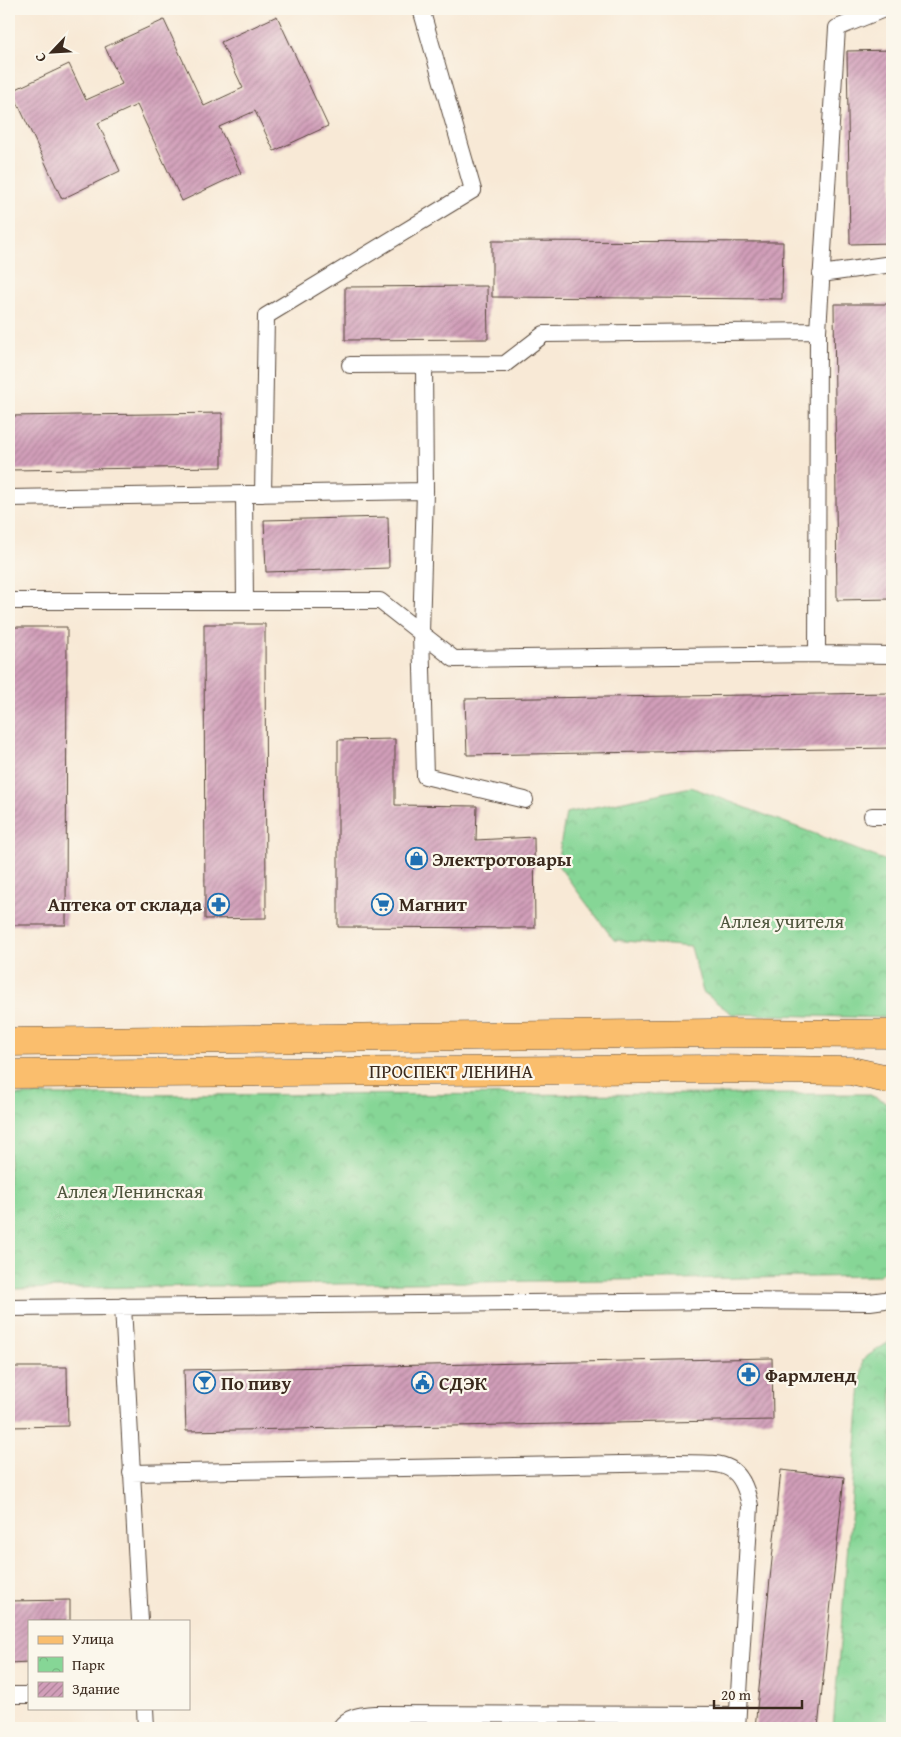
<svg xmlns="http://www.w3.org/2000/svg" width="901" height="1737" viewBox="0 0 901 1737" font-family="'Gentium Book Plus',serif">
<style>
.park{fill:url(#park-crowns);stroke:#60805a}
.building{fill:url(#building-hatch)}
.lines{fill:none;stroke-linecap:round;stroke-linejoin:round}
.service-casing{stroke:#57473a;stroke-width:18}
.primary-casing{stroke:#57473a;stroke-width:29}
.service{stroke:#fff;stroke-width:16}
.primary{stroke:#fabe6d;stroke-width:28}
.labels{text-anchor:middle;stroke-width:4.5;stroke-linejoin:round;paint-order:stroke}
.poi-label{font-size:19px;font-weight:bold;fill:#3b2a1e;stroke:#fbf7ec;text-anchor:start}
.park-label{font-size:19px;fill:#4e553c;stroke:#fbf7ec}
.street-label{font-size:19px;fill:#3b2a1e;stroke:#fbf7ec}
</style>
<defs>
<pattern id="park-crowns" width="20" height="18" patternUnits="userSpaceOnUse" patternTransform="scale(1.25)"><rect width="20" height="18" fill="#86d696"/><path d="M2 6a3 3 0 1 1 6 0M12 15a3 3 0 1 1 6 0" fill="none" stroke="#75b881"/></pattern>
<pattern id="building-hatch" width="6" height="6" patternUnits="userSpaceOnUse" patternTransform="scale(1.25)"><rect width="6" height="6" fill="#d19eb9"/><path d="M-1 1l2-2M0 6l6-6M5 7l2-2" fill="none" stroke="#ab8196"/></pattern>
</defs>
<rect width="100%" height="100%" fill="#fbf7ec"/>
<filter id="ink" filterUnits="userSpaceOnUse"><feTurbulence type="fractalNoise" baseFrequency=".02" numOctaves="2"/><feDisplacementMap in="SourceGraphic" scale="10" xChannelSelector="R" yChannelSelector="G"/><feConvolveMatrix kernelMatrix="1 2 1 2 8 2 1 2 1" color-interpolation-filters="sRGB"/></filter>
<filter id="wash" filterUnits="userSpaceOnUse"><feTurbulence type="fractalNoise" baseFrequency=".0096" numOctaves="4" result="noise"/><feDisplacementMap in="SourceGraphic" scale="20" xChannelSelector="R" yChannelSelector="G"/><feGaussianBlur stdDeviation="1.12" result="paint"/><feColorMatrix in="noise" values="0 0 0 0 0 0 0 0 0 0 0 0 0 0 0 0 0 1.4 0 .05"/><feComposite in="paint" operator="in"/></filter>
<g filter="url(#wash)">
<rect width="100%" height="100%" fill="#f8e9d6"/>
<path class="park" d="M691,787L892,863V1018L732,1014L703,992L691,947L614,940L557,864L566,813Z
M868,1094L892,1105V1263L878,1276L9,1289V1095Z
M892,1340V1728H833L863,1359Z"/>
<g id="blocks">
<path class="building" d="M277,16L328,126L274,151L255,111L219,127L241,173L182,201L137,105L98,123L120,171L62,199L12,91L69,64L86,100L122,84L105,47L164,20L204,106L243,88L221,42Z
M892,50V243L850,244L847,51Z
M492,241L783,242L782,299L492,297Z
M487,286L488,339L345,340V287Z
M834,304H892V599L837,600Z
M222,413V467L9,470V416Z
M388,517L389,568L266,572L264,520Z
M204,624H265L266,918L205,919Z
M9,627H67L66,925H9Z
M892,693V748L467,755L465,699Z
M395,739V805L477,806L476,840L534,837L535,928L338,927V740Z
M772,1358L773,1420L186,1431L184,1370Z
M9,1367H67L68,1426L9,1427Z
M781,1470L844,1477L818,1728H755Z
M70,1600V1621H29V1662L9,1663V1601Z"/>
</g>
</g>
<g filter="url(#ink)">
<use href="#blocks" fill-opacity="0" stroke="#57473a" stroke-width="1"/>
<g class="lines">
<defs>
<path id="service" d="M821,274L892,264
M350,365L505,364L544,334L818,331
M424,365L425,491
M244,494L245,601
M263,494L266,316L473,190L421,9
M9,498L425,491L421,633L425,776L525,800
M9,601H380L454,659L817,654L892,655
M817,654L818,331L837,28L884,9
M872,816H892
M123,1306L140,1621
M9,1308L721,1301L870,1302L892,1299
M131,1473L676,1463C718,1464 741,1457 750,1506L737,1728
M9,1695H29
M145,1708L146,1728
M340,1728C348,1716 362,1715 375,1714L737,1715"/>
<path id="primary" d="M9,1042L710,1033L892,1034
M9,1074L711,1069L851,1071L892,1080"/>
</defs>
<use href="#service" class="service-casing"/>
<use href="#primary" class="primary-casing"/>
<use href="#service" class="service"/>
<use href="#primary" class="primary"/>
</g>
</g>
<defs>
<symbol id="shop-ring" viewBox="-11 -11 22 22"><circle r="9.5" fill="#fbf7ec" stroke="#1f6fb2" stroke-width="1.5"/><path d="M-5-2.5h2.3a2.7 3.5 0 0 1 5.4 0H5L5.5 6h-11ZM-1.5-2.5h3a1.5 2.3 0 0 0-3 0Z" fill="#1f6fb2"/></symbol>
<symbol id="pharmacy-ring" viewBox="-11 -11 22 22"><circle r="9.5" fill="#fbf7ec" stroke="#1f6fb2" stroke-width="1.5"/><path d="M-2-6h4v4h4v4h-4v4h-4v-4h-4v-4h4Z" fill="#1f6fb2"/></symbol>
<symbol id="supermarket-ring" viewBox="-11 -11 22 22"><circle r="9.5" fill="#fbf7ec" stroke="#1f6fb2" stroke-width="1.5"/><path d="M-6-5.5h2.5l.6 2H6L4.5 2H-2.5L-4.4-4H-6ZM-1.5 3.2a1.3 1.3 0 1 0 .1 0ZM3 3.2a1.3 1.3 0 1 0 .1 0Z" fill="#1f6fb2"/></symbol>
<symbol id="bar-ring" viewBox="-11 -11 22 22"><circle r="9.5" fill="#fbf7ec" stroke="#1f6fb2" stroke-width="1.5"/><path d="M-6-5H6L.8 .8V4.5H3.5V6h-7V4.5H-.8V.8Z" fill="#1f6fb2"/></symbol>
<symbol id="civic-ring" viewBox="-11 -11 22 22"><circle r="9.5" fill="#fbf7ec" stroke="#1f6fb2" stroke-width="1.5"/><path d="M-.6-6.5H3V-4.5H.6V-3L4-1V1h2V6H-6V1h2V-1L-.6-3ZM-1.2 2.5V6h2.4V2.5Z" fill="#1f6fb2"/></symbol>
</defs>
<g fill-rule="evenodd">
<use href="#shop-ring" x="404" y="846" width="25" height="25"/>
<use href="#pharmacy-ring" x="206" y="892" width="25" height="25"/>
<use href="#supermarket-ring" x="370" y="892" width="25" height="25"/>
<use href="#pharmacy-ring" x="736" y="1362" width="25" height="25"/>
<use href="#bar-ring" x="192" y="1370" width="25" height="25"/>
<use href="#civic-ring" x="410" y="1370" width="25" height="25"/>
</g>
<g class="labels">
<g class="poi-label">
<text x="432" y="866">Электротовары</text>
<text x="202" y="911" text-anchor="end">Аптека от склада</text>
<text x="399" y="911">Магнит</text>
<text x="765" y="1382">Фармленд</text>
<text x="221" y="1390">По пиву</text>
<text x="439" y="1390">СДЭК</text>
</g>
<g class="park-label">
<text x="782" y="928">Аллея учителя</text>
<text x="130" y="1198">Аллея Ленинская</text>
</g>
<g class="street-label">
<text x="451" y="1078">ПРОСПЕКТ ЛЕНИНА</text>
</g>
</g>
<rect width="901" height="1737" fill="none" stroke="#fbf7ec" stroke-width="30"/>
<rect x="28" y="1620" width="162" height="90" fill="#fbf7ec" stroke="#aea59a"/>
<rect x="38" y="1636" width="25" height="8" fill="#fabe6d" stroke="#aea59a"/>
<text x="72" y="1644" font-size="15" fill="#3b2a1e">Улица</text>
<rect x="38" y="1657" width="25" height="15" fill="url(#park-crowns)" stroke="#aea59a"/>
<text x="72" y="1670" font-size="15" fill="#3b2a1e">Парк</text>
<rect x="38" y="1682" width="25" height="15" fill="url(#building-hatch)" stroke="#aea59a"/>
<text x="72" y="1694" font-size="15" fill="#3b2a1e">Здание</text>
<g transform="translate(52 52) rotate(245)" stroke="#fbf7ec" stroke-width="4" paint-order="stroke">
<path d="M0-4L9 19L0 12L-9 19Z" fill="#3b2a1e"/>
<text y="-8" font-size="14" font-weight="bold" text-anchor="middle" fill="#3b2a1e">С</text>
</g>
<path d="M714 1700v8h88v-8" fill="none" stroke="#3b2a1e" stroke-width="2.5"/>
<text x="721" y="1700" font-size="15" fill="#3b2a1e" stroke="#fbf7ec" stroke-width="4" paint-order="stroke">20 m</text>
</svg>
